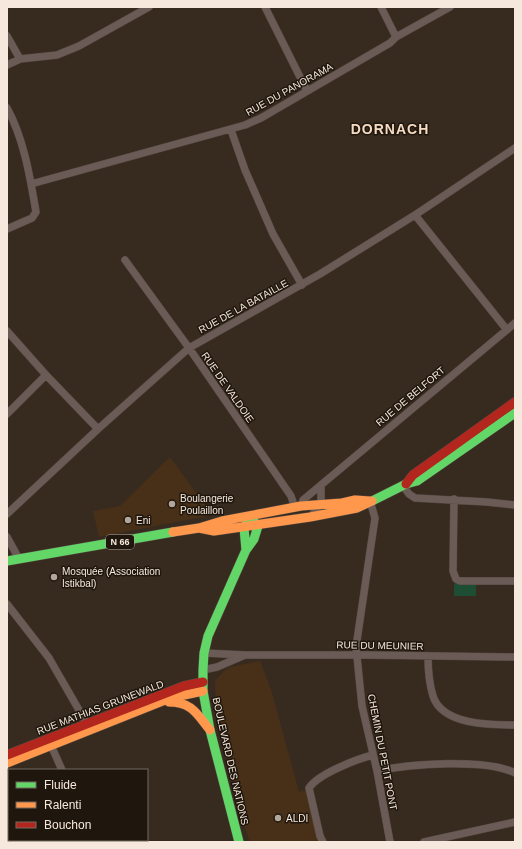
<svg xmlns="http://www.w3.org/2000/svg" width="522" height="849" viewBox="0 0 522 849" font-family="Helvetica,sans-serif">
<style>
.built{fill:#483018}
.green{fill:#1d4e33}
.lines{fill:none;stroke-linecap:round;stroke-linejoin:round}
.street-casing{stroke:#544940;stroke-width:8}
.fast-casing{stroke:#544940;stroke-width:10}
.slow-casing{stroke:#544940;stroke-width:10}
.jam-casing{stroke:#544940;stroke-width:10}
.street{stroke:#6b5b57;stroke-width:7}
.fast{stroke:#63d668;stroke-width:9}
.slow{stroke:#ff974d;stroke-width:9}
.jam{stroke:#b3261e;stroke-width:9}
.poi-dot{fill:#b3a69a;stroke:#1f160d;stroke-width:1.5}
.labels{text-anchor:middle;stroke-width:3;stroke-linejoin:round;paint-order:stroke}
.shield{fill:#1f160d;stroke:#b6a99e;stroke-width:1}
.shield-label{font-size:9px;font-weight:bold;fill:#f6e8dc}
.street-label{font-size:10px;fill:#f6e8dc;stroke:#1f160d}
.poi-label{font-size:10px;fill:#f6e8dc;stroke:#1f160d;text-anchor:start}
.district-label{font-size:14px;font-weight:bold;letter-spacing:1px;fill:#f6dbc2;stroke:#1f160d}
</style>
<rect width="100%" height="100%" fill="#372b20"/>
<path class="built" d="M170,457L212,515L99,537L93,511L120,506Z
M260,661L272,693L299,792L306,790L319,842H250L246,831L216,704L215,681L224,671L230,667Z
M51,840H119L123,842H53Z"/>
<path class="green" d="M456,579L476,581V596H454V586Z"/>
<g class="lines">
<defs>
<path id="street" d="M265,7L307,91
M381,7L396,37
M7,36L20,59
M7,65L20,59L57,55L79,46L149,7
M7,108C24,139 30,177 36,212L32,218L7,229
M231,130L245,170L273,234L302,285
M31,184L245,125L261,118L390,43L396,37L450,7
M415,215L507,330
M125,260L189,348L291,496L295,508
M7,331L46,375L98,429
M7,414L46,375
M403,486L409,494L415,498L487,502L515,505
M454,499L453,571L456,579L460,581H515
M370,501L375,518L356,647L362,706L377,771L390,842
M301,506L303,500L515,323
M7,514L98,429L189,348L320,274L415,215L515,148
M310,517L321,505V486
M7,537L19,559
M7,604L49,658L87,724
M245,655H366L515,657
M428,656C428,669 429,683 433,696C442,725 490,725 515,725
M203,670L217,667L245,655L204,653
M50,743L62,770
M377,771C409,764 486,758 515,773
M125,840L129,842
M323,842L320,836L309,788C318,774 357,759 373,755
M424,842L515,822"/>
<path id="fast" d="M372,501L406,484L417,481L515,413
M7,561L173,532
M239,842L210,730L203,691V670L204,653L208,636L246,550L254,539L258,526L250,517L244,528L246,550"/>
<path id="slow" d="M199,528L214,531L310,517L357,508L372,501
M173,532L199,528L222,521L301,506L342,503L355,500L370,501
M169,702C192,702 197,714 210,730
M7,763L170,698L203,691"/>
<path id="jam" d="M406,484L413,475L515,402
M7,755L184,686L203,682"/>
</defs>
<use href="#street" class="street-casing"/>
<use href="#fast" class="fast-casing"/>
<use href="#slow" class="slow-casing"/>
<use href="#jam" class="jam-casing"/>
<use href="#street" class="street"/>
<use href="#fast" class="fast"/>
<use href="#slow" class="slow"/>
<use href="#jam" class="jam"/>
</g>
<g class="poi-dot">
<circle cx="172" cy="504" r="4"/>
<circle cx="128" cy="520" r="4"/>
<circle cx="54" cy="577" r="4"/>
<circle cx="278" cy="818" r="4"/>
</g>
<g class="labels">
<rect class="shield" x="106" y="535" width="28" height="14" rx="3"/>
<g class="shield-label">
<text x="120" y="545">N 66</text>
</g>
<g class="street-label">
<text transform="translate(289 89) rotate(-29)" y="4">RUE DU PANORAMA</text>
<text transform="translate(243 306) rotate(-29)" y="4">RUE DE LA BATAILLE</text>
<text transform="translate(228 387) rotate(55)" y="4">RUE DE VALDOIE</text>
<text transform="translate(410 396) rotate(-40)" y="4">RUE DE BELFORT</text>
<text transform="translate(380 645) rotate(1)" y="4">RUE DU MEUNIER</text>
<text transform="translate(100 707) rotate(-21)" y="4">RUE MATHIAS GRUNEWALD</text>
<text transform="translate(383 752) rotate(79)" y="4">CHEMIN DU PETIT PONT</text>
<text transform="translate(231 761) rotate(77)" y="4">BOULEVARD DES NATIONS</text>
</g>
<g class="poi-label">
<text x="180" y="502">Boulangerie<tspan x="180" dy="12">Poulaillon</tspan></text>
<text x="136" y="524">Eni</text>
<text x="62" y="575">Mosquée (Association<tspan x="62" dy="12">Istikbal)</tspan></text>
<text x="286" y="822">ALDI</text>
</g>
<g class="district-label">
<text x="390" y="134">DORNACH</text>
</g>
</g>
<rect width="522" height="849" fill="none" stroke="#f6e8dc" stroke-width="16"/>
<rect x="8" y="769" width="140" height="72" fill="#1f160d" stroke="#756a60"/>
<rect x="16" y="782" width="20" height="6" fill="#63d668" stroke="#756a60"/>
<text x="44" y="789" font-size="12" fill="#f6e8dc">Fluide</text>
<rect x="16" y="802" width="20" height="6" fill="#ff974d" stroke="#756a60"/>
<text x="44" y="809" font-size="12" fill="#f6e8dc">Ralenti</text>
<rect x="16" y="822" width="20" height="6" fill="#b3261e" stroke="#756a60"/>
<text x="44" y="829" font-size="12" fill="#f6e8dc">Bouchon</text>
</svg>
